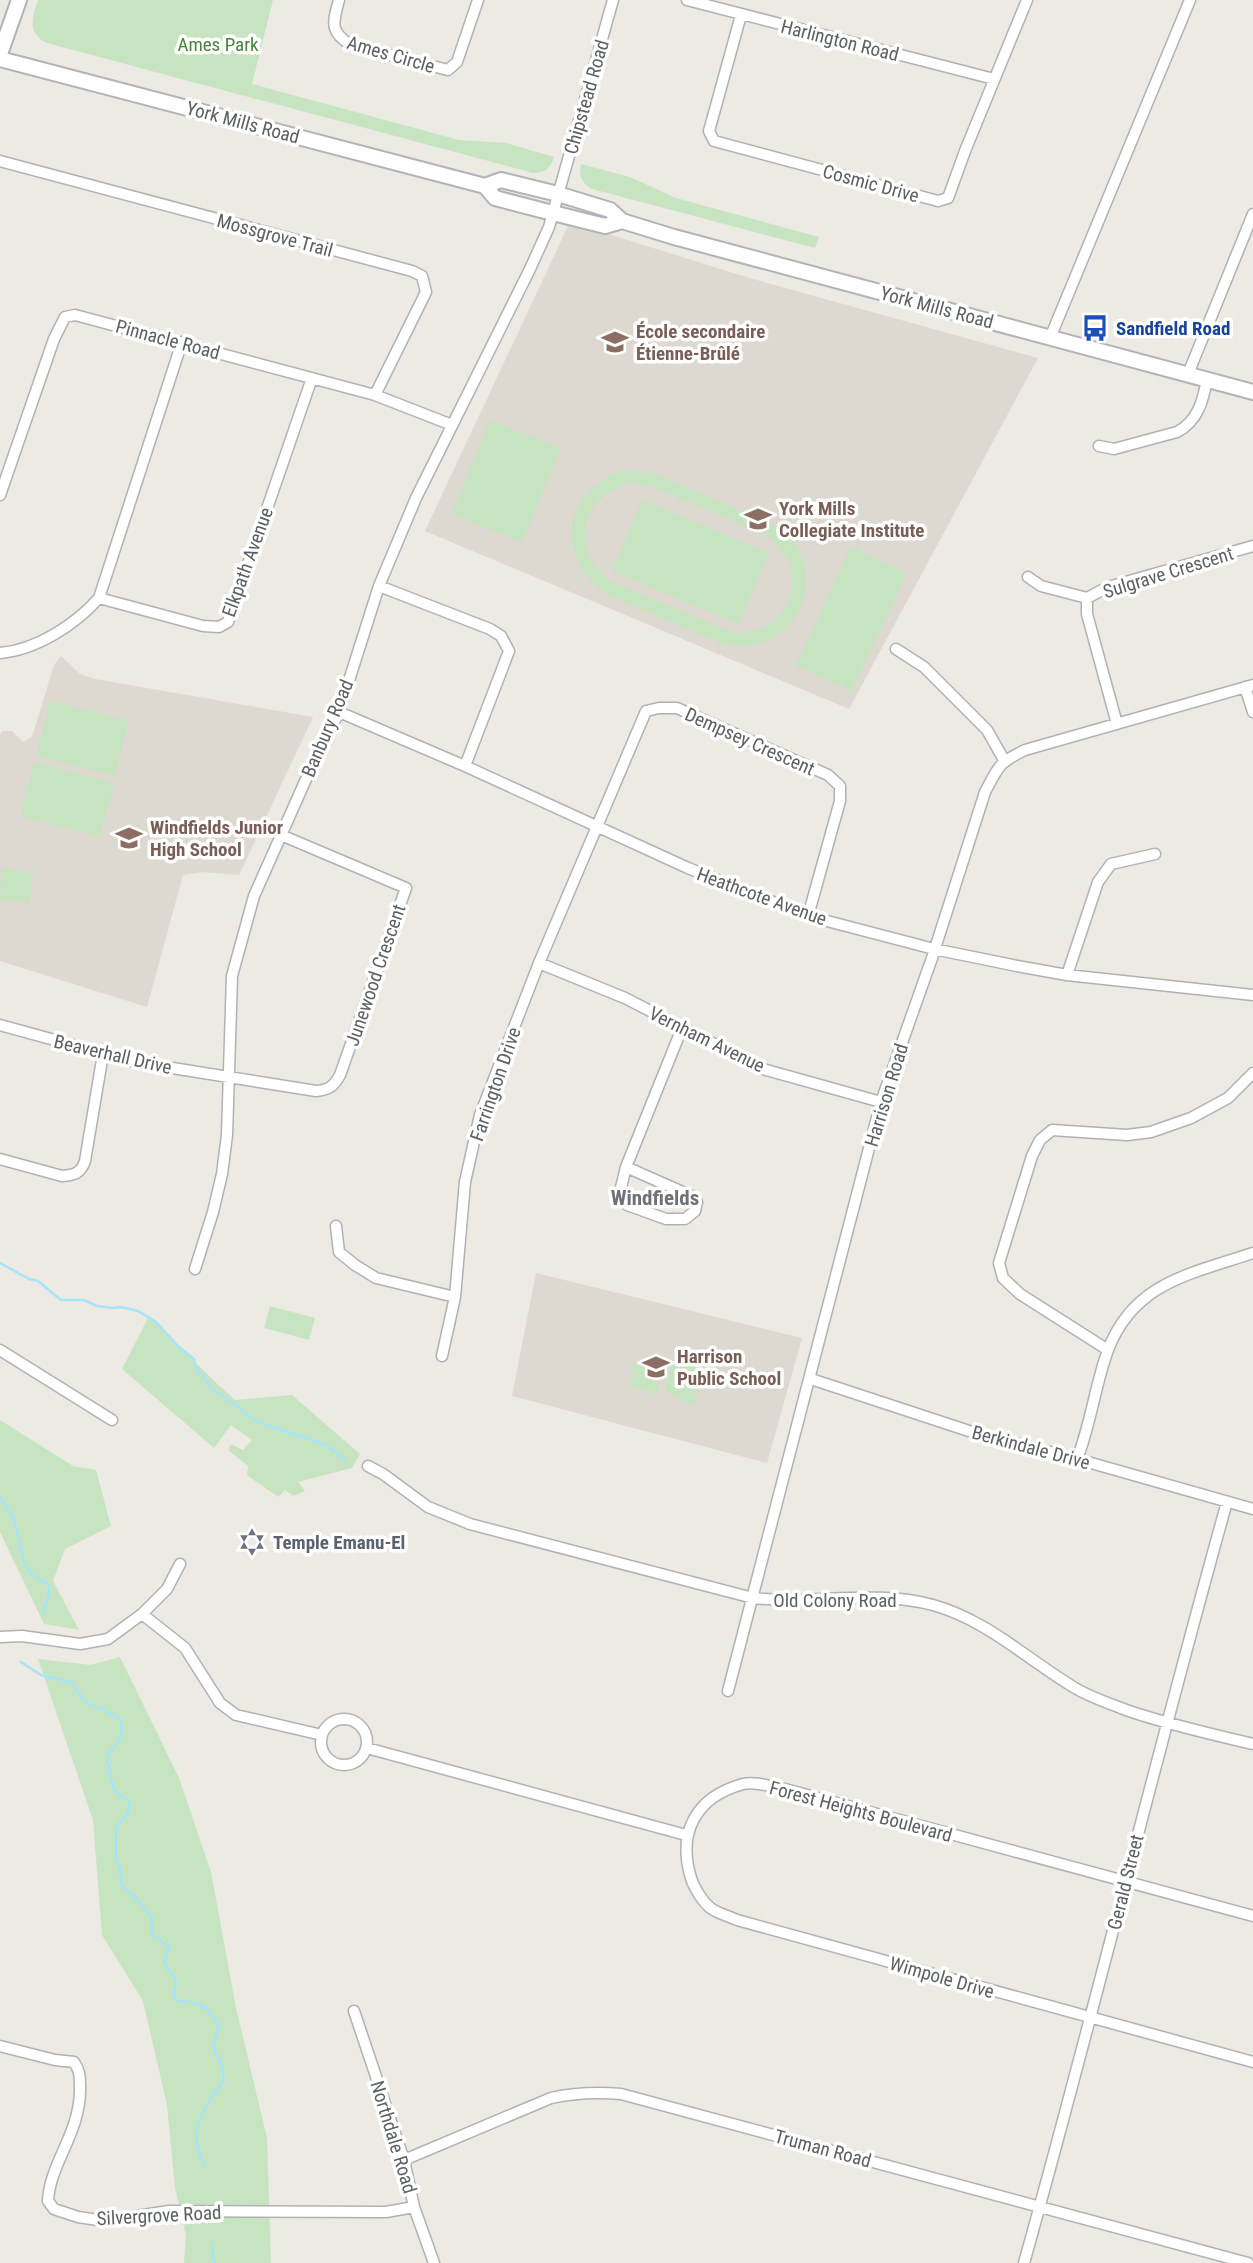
<svg xmlns="http://www.w3.org/2000/svg" width="1253" height="2263" viewBox="0 0 1253 2263" font-family="'Roboto Condensed',sans-serif">
<style>
.education{fill:#ddd9d1}
.green{fill:#c7e4c1;fill-rule:evenodd}
.lines{fill:none;stroke-linecap:round;stroke-linejoin:round}
.stream{stroke:#a6e4fa;stroke-width:2.5}
.street-casing{stroke:#afb2b5;stroke-width:13}
.secondary-casing{stroke:#b0b4b8;stroke-width:18}
.street{stroke:#fff;stroke-width:10}
.secondary{stroke:#fff;stroke-width:14}
.labels{text-anchor:middle;stroke-width:7;stroke-linejoin:round;paint-order:stroke}
.street-label{font-size:19px;fill:#5b6063;stroke:#fff}
.park-label{font-size:19px;fill:#43843a;stroke:#fff}
.transit-label{font-size:19px;font-weight:bold;fill:#164399;stroke:#fff;text-anchor:start}
.education-label{font-size:19px;font-weight:bold;fill:#785e54;stroke:#fff;text-anchor:start}
.worship-label{font-size:19px;font-weight:bold;fill:#5b616d;stroke:#fff;text-anchor:start}
.neighbourhood-label{font-size:21px;font-weight:bold;fill:#6c7275;stroke:#fff}
</style>
<rect width="100%" height="100%" fill="#ede9e3"/>
<path class="education" d="M570,222L746,277L1038,358L849,709L425,531Z
M61,656L80,674L95,679L313,717L239,875L203,872L183,875L147,1007L0,961V735L2,731H12L23,742L32,737L54,665Z
M536,1273L802,1338L767,1463L512,1396Z"/>
<path class="green" d="M38,0H273L252,84L459,140L506,143L554,157C550,169 545,173 533,173L47,43C27,34 32,17 38,0Z
M581,164L630,177L676,198L819,237L815,248L592,189C581,183 579,176 581,164Z
M490,420L561,448L522,542L452,514Z
M621,470L653,473L780,527C798,542 808,565 806,589C804,603 797,617 787,627C750,663 712,640 673,623C651,614 630,604 609,595C570,571 555,521 593,488C601,480 611,475 621,470ZM627,484H642L655,488L767,535C813,574 794,632 734,633L615,583C571,557 576,499 627,484Z
M642,500L769,553L739,624L612,571Z
M851,547L907,573L851,691L796,665Z
M50,701L129,721L115,776L36,756Z
M34,762L114,783L100,837L20,816Z
M2,867L34,874L29,903L0,899Z
M270,1306L315,1318L309,1340L264,1328Z
M149,1316L212,1379L235,1400L292,1395L360,1454L352,1468L298,1482L305,1491L293,1496L285,1490L278,1497L247,1475L248,1466L228,1450L231,1444L243,1450L252,1440L231,1425L214,1448L122,1369Z
M674,1353L697,1367L692,1376L699,1385L694,1406L665,1390Z
M634,1362L659,1370L656,1385L659,1386L658,1392L654,1395L648,1391L629,1387Z
M0,1420L73,1466L96,1470L111,1526L65,1549L53,1581L79,1630L44,1624L0,1532Z
M120,1657L179,1778L211,1872L236,2008L267,2138L271,2263H184L186,2236L175,2188L167,2105L143,2001L102,1935L93,1820L38,1659L90,1665Z"/>
<g class="lines">
<path class="stream" d="M0,1263L29,1279L38,1281L61,1300H84L97,1306L113,1308L121,1307L138,1311L156,1322L178,1346L194,1359L196,1368L213,1390L239,1407L247,1416L260,1423L326,1445L346,1461
M0,1497L11,1514L15,1524L25,1565L32,1574L49,1585V1594L43,1613
M21,1662L41,1675L73,1683C76,1693 82,1696 87,1704C98,1707 110,1713 120,1719C125,1740 118,1742 106,1756C112,1773 108,1793 128,1799L130,1805L127,1814L116,1828V1858L120,1868L121,1885L136,1898L153,1919L151,1928L153,1935L170,1947L164,1962C171,1978 181,1975 173,1994L175,1999C183,2003 191,2001 198,2004C207,2008 215,2018 219,2026L213,2047L221,2064L224,2080C204,2110 184,2131 205,2166
M213,2245L212,2255L215,2263"/>
<defs>
<path id="street" d="M339,0C333,22 329,32 351,45L448,70L457,62L478,0
M687,0L994,79
M741,15L709,131L714,141L938,201L948,198L965,151L1027,0
M0,161L412,271L422,276L426,292L375,395
M1050,338L1190,0
M1188,374L1253,214
M1099,446L1114,449L1177,432C1198,421 1203,401 1207,379
M0,495L54,339L65,317L75,315L375,395L452,425
M1028,577L1041,586L1087,598
M379,586L490,629L501,636L509,651L465,766
M99,598L203,626L219,627L228,622L312,378
M896,649L924,667L987,730L1004,760
M0,653C36,650 75,625 99,598L182,342
M1245,687L1253,712
M339,712L465,766L688,868L808,916L934,949L1017,966L1067,975L1253,995
M1117,724L1087,614V598L1108,587L1253,546
M539,963L625,998L763,1069L881,1102
M1067,975L1098,882L1111,864L1155,854
M0,1025L135,1062L316,1091C329,1090 334,1086 340,1075L406,888L281,835
M0,1159L62,1176C75,1175 81,1173 85,1161L103,1054
M626,1167L694,1197L697,1202L695,1211L685,1219H666L627,1205L619,1196L626,1167L682,1028
M336,1226L339,1252L355,1265L376,1278L455,1297
M195,1269L213,1212L222,1174L227,1135L232,976L254,896L311,768L339,712L379,586L416,498L530,269L549,227L613,0
M0,1350L112,1420
M1108,1350L1020,1294L1003,1278L999,1263L1032,1156L1040,1140L1052,1130L1127,1135L1151,1132L1191,1118L1228,1098L1253,1073
M442,1356L455,1297L465,1182L480,1115L539,963L646,711L659,708H677L828,775L840,786V801L808,916
M811,1379L972,1432L1077,1459L1253,1509
M1077,1459C1091,1424 1095,1385 1108,1350C1134,1282 1191,1274 1253,1253
M368,1466L383,1474L428,1507L470,1524L753,1598C814,1605 872,1589 933,1605C987,1620 1028,1660 1075,1688C1092,1698 1111,1704 1129,1711C1170,1725 1211,1734 1253,1744
M142,1614L185,1648L220,1703L236,1715L322,1735
M0,1637L22,1636L80,1644L108,1639L142,1614L167,1589L180,1564
M728,1691L881,1102L932,958L985,792C999,766 998,763 1025,750L1253,685
M321 1742a23 23 0 1 1 46 0a23 23 0 1 1-46 0Z
M367,1748L686,1835
M1253,1916L785,1789C773,1787 754,1781 743,1784C696,1797 677,1832 691,1878C694,1888 704,1904 712,1909C719,1914 729,1916 737,1920L1253,2062
M354,2011L404,2160L414,2207L434,2263
M0,2046L55,2060L74,2062C80,2071 80,2076 80,2087C81,2133 50,2162 48,2201L54,2209L78,2217L105,2221L169,2211L386,2212L414,2207
M404,2160L551,2098C574,2093 597,2092 621,2094L1248,2263
M1024,2263C1095,2010 1156,1755 1227,1502"/>
<path id="secondary" d="M0,54L19,0
M0,59L485,186L501,180L558,194L610,210L622,221L674,237L1253,392
M485,186L495,198L541,210L605,226L622,221"/>
</defs>
<use href="#street" class="street-casing"/>
<use href="#secondary" class="secondary-casing"/>
<use href="#street" class="street"/>
<use href="#secondary" class="secondary"/>
</g>
<defs>
<symbol id="bus-bare" viewBox="-9 -9 18 18"><path d="M-5-6H5V4H4V6H2V4H-2V6H-4V4H-5ZM-3.5-4V0h7V-4ZM-3.5 1.2v1.5H-2V1.2ZM2 1.2v1.5H3.5V1.2Z" fill="#1a4fb4" stroke="#fff" stroke-width="2.5" paint-order="stroke"/></symbol>
<symbol id="school-bare" viewBox="-9 -9 18 18"><path d="M0-5L7-2L0 1L-7-2ZM-4 1L0 2.5L4 1V4Q0 6-4 4Z" fill="#8d6e63" stroke="#fff" stroke-width="2.5" paint-order="stroke"/></symbol>
<symbol id="synagogue-bare" viewBox="-9 -9 18 18"><path d="M0-6.5L5.6 3.2H-5.6ZM0 6.5L5.6-3.2H-5.6Z" fill="#6b7280" stroke="#fff" stroke-width="2.5" paint-order="stroke"/></symbol>
</defs>
<g fill-rule="evenodd">
<use href="#bus-bare" x="1076" y="309" width="38" height="38"/>
<use href="#school-bare" x="596" y="323" width="38" height="38"/>
<use href="#school-bare" x="739" y="500" width="38" height="38"/>
<use href="#school-bare" x="110" y="819" width="38" height="38"/>
<use href="#school-bare" x="637" y="1348" width="38" height="38"/>
<use href="#synagogue-bare" x="233" y="1523" width="38" height="38"/>
</g>
<g class="labels">
<g class="street-label">
<text transform="translate(840 40) rotate(14)" y="7">Harlington Road</text>
<text transform="translate(391 54) rotate(16)" y="7">Ames Circle</text>
<text transform="translate(586 97) rotate(-74)" y="7">Chipstead Road</text>
<text transform="translate(243 122) rotate(15)" y="7">York Mills Road</text>
<text transform="translate(871 183) rotate(15)" y="7">Cosmic Drive</text>
<text transform="translate(275 235) rotate(15)" y="7">Mossgrove Trail</text>
<text transform="translate(937 307) rotate(15)" y="7">York Mills Road</text>
<text transform="translate(168 339) rotate(15)" y="7">Pinnacle Road</text>
<text transform="translate(247 562) rotate(-70)" y="7">Elkpath Avenue</text>
<text transform="translate(1168 572) rotate(-17)" y="7">Sulgrave Crescent</text>
<text transform="translate(327 728) rotate(-67)" y="7">Banbury Road</text>
<text transform="translate(750 741) rotate(24)" y="7">Dempsey Crescent</text>
<text transform="translate(762 896) rotate(20)" y="7">Heathcote Avenue</text>
<text transform="translate(375 975) rotate(-71)" y="7">Junewood Crescent</text>
<text transform="translate(707 1039) rotate(26)" y="7">Vernham Avenue</text>
<text transform="translate(113 1054) rotate(13)" y="7">Beaverhall Drive</text>
<text transform="translate(495 1084) rotate(-71)" y="7">Farrington Drive</text>
<text transform="translate(886 1095) rotate(-73)" y="7">Harrison Road</text>
<text transform="translate(1031 1447) rotate(15)" y="7">Berkindale Drive</text>
<text x="835" y="1607">Old Colony Road</text>
<text transform="translate(861 1811) rotate(15)" y="7">Forest Heights Boulevard</text>
<text transform="translate(1125 1882) rotate(-76)" y="7">Gerald Street</text>
<text transform="translate(942 1977) rotate(16)" y="7">Wimpole Drive</text>
<text transform="translate(394 2137) rotate(73)" y="7">Northdale Road</text>
<text transform="translate(823 2148) rotate(15)" y="7">Truman Road</text>
<text transform="translate(159 2215) rotate(-3)" y="7">Silvergrove Road</text>
</g>
<g class="park-label">
<text x="218" y="51">Ames Park</text>
</g>
<g class="transit-label">
<text x="1116" y="335">Sandfield Road</text>
</g>
<g class="education-label">
<text x="636" y="338">École secondaire<tspan x="636" dy="22">Étienne-Brûlé</tspan></text>
<text x="779" y="515">York Mills<tspan x="779" dy="22">Collegiate Institute</tspan></text>
<text x="150" y="834">Windfields Junior<tspan x="150" dy="22">High School</tspan></text>
<text x="677" y="1363">Harrison<tspan x="677" dy="22">Public School</tspan></text>
</g>
<g class="worship-label">
<text x="273" y="1549">Temple Emanu-El</text>
</g>
<g class="neighbourhood-label">
<text x="655" y="1205">Windfields</text>
</g>
</g>
</svg>
